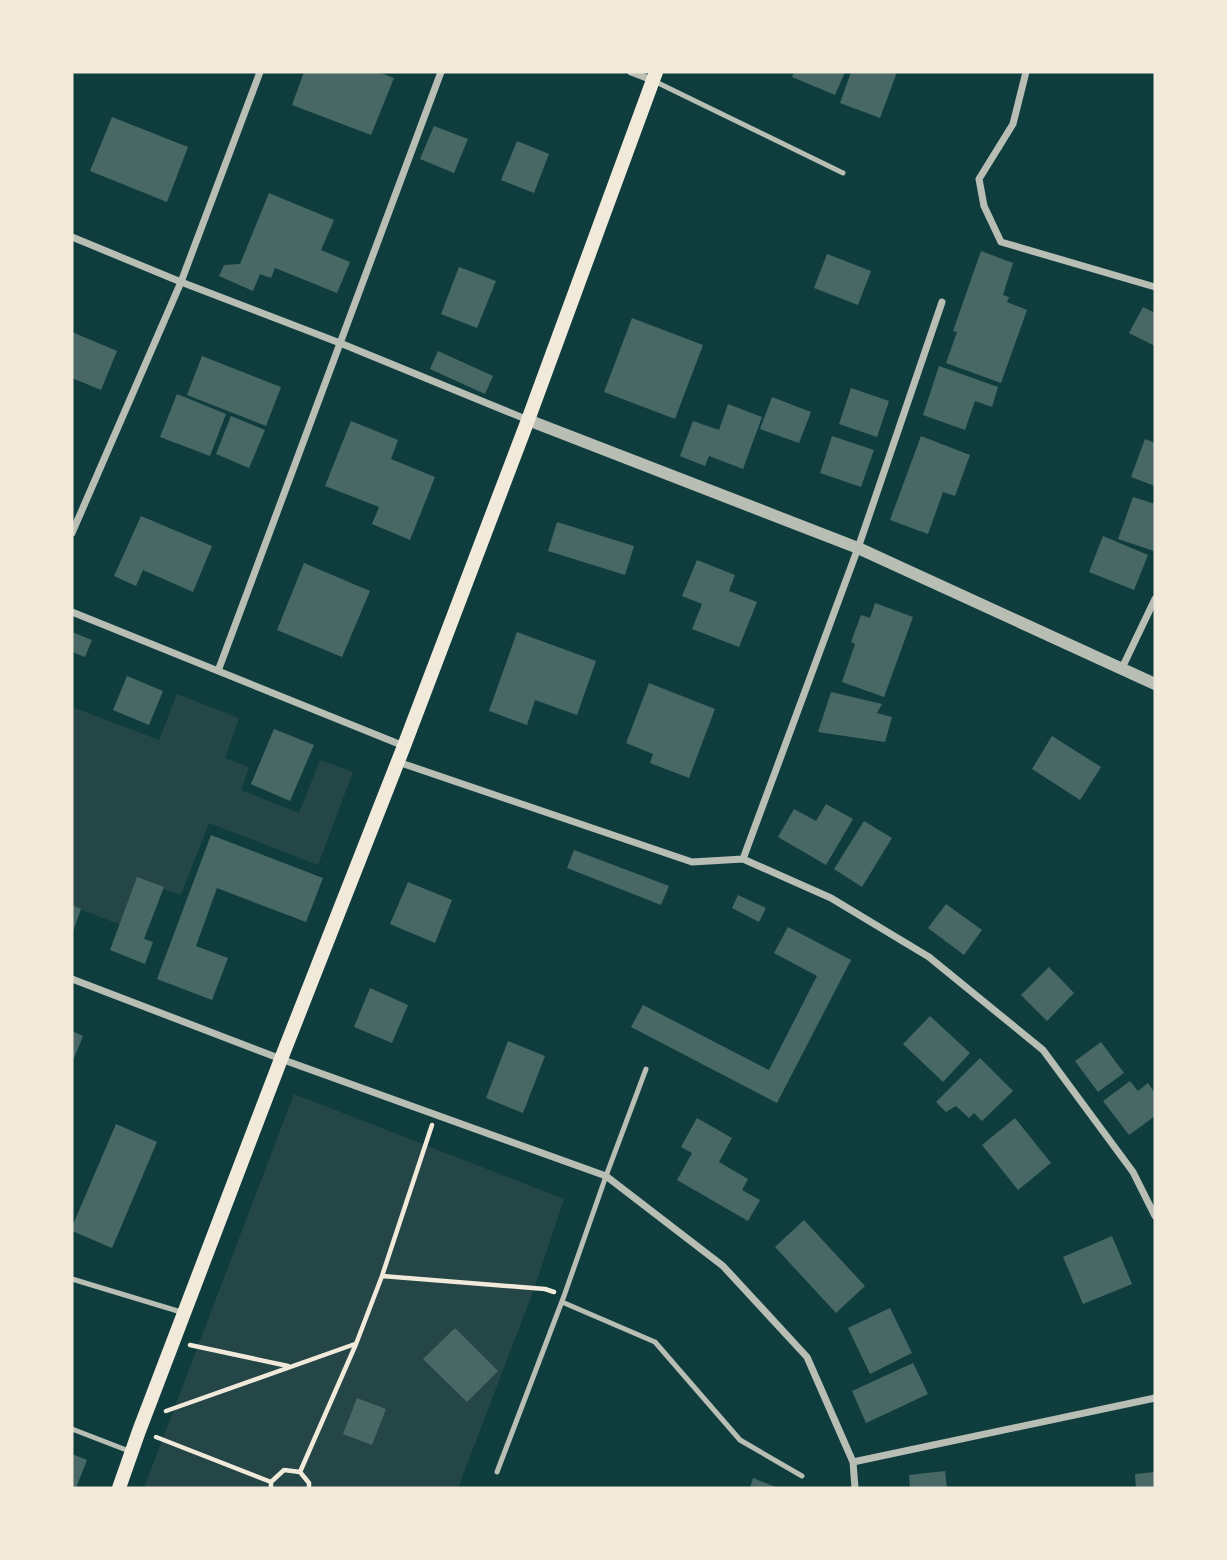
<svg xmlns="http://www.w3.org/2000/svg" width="1227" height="1560" viewBox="0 0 1227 1560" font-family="'Roboto Condensed',sans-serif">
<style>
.green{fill:#244646}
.building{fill:#486865}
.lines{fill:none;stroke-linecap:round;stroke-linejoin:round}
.path{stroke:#f1e9da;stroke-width:4.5}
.service{stroke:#b8beb3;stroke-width:5}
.minor{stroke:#b8beb3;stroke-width:7}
.tertiary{stroke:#b8beb3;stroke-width:12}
.secondary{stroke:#f1e9da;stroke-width:14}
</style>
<rect width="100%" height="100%" fill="#0f3d3e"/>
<path class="green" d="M177,694L239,718L225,758L249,767L241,790L299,813L320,760L353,772L318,865L209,823L181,895L138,880L121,925L72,906V707L159,740Z
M294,1094L564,1199L534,1289L458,1488H144Z"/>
<path class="building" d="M304,72H378L394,78L371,135L292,105Z
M794,72H845L835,95L792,77Z
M851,72H897L880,118L840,103Z
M112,117L188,147L167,202L90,171Z
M434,126L468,139L454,173L420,159Z
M517,141L549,154L534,193L501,180Z
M269,193L334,220L321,250L350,262L337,293L275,268L271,278L260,274L253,291L219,276L224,265L240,264Z
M981,251L1013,263L1003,295L1009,297L1007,302L1027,310L1001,383L946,363L957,332L953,331Z
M827,254L871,271L858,305L814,288Z
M459,267L496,281L477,328L441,314Z
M1143,307L1155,313V346L1129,333Z
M632,318L703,345L675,419L604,392Z
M72,332L117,351L101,390L72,378Z
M438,351L493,376L485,394L430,369Z
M202,356L281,387L266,426L187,395Z
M939,366L998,387L992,407L975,401L965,430L923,415Z
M851,388L889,401L877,437L839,424Z
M177,394L226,414L210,456L160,437Z
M772,397L811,412L799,443L760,429Z
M728,404L762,417L743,469L709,456L705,466L680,456L693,421L719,430Z
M231,416L265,430L249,468L216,454Z
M351,421L398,440L391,459L435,477L410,540L372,524L379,507L325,486Z
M832,436L874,450L861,487L820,473Z
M921,436L970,455L955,496L943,492L928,534L890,520Z
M1145,439L1155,443V486L1131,477Z
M1133,497L1155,504V546L1154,551L1118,539Z
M141,516L212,546L193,592L143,570L136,586L114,576Z
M557,522L634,546L625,575L548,551Z
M1103,536L1148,555L1134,590L1089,572Z
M697,560L735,575L729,591L757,602L739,647L692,629L702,604L682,596Z
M304,563L370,591L342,657L277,630Z
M875,603L913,617L884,697L842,682L855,644L851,642L861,615L870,618Z
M72,632L92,640L85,657L72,652Z
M517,632L596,661L577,715L535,700L527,725L489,711Z
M127,676L163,691L149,725L113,710Z
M649,683L715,709L689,778L650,763L653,754L626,743Z
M831,692L882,704L877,713L892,717L885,742L818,732Z
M274,729L314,745L290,801L251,784Z
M1052,736L1101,767L1080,800L1032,769Z
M826,804L853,819L826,865L778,837L794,809L816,821Z
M864,821L892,838L862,887L834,869Z
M211,835L323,878L306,922L217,888L196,946L228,958L212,1000L157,979Z
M574,850L669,886L661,905L567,868Z
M137,877L164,887L144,939L153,942L145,964L110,950Z
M408,882L452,900L435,943L390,924Z
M738,895L766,908L759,922L732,908Z
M946,904L982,930L964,955L928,928Z
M72,905L81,909L72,934Z
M788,927L851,960L777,1103L631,1027L643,1005L769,1070L817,976L774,953Z
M1049,967L1074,993L1047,1021L1021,995Z
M370,988L408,1005L392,1043L354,1027Z
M930,1016L970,1053L943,1082L903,1044Z
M72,1031L83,1036L72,1063Z
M508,1041L545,1056L523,1113L486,1098Z
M1101,1042L1124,1073L1098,1092L1075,1061Z
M980,1058L1013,1091L982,1121L974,1113L969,1118L956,1106L946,1112L936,1102Z
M1130,1081L1138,1091L1148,1083L1155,1093V1116L1129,1135L1103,1101Z
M697,1118L732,1138L719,1162L748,1179L742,1190L760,1200L748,1221L677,1180L692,1153L681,1147Z
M1015,1118L1051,1163L1018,1190L982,1145Z
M116,1124L157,1142L112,1248L72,1231V1227Z
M804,1220L865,1286L836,1313L775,1247Z
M1112,1236L1132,1284L1083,1304L1063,1257Z
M890,1308L912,1353L870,1374L848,1328Z
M455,1328L498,1371L467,1402L423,1359Z
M913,1363L928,1394L866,1423L852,1391Z
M357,1398L386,1409L372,1445L343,1434Z
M72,1454L87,1460L76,1488H72Z
M945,1471L947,1488H910L909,1475Z
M1155,1472V1488H1136L1135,1474Z
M753,1478L778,1488H750Z"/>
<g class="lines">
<path class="path" d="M382,1276L545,1289L554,1292
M190,1345L288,1366
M166,1411L355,1344
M156,1437L271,1482
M300,1472L356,1344L382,1276L432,1125
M271,1488V1482L284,1470L300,1472L309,1483V1488"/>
<path class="service" d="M654,81L843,173
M72,1279L181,1312
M562,1302L655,1342L740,1440L802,1476
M72,1429L129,1451
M497,1472L564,1296L606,1176L646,1069"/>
<path class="minor" d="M631,72L652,80
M1026,72L1013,124L979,179L984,206L1001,242L1155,287
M72,237L181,282L340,343L528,420
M72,533L181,282L260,72
M72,612L404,746
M1122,668L1155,599
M218,671L441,72
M398,762L692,862L743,859L831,898L929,957L1043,1050L1133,1172L1155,1216
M743,859L858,548L942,302
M72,979L281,1059L606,1176L723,1266L807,1357L853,1462L855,1488
M853,1462L1155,1398"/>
<path class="tertiary" d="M528,420L858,548L1155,684"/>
<path class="secondary" d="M119,1488L139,1431L281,1059L404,746L528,420L656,72"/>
</g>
<rect width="1227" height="1560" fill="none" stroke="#f1e9da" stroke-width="147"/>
</svg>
